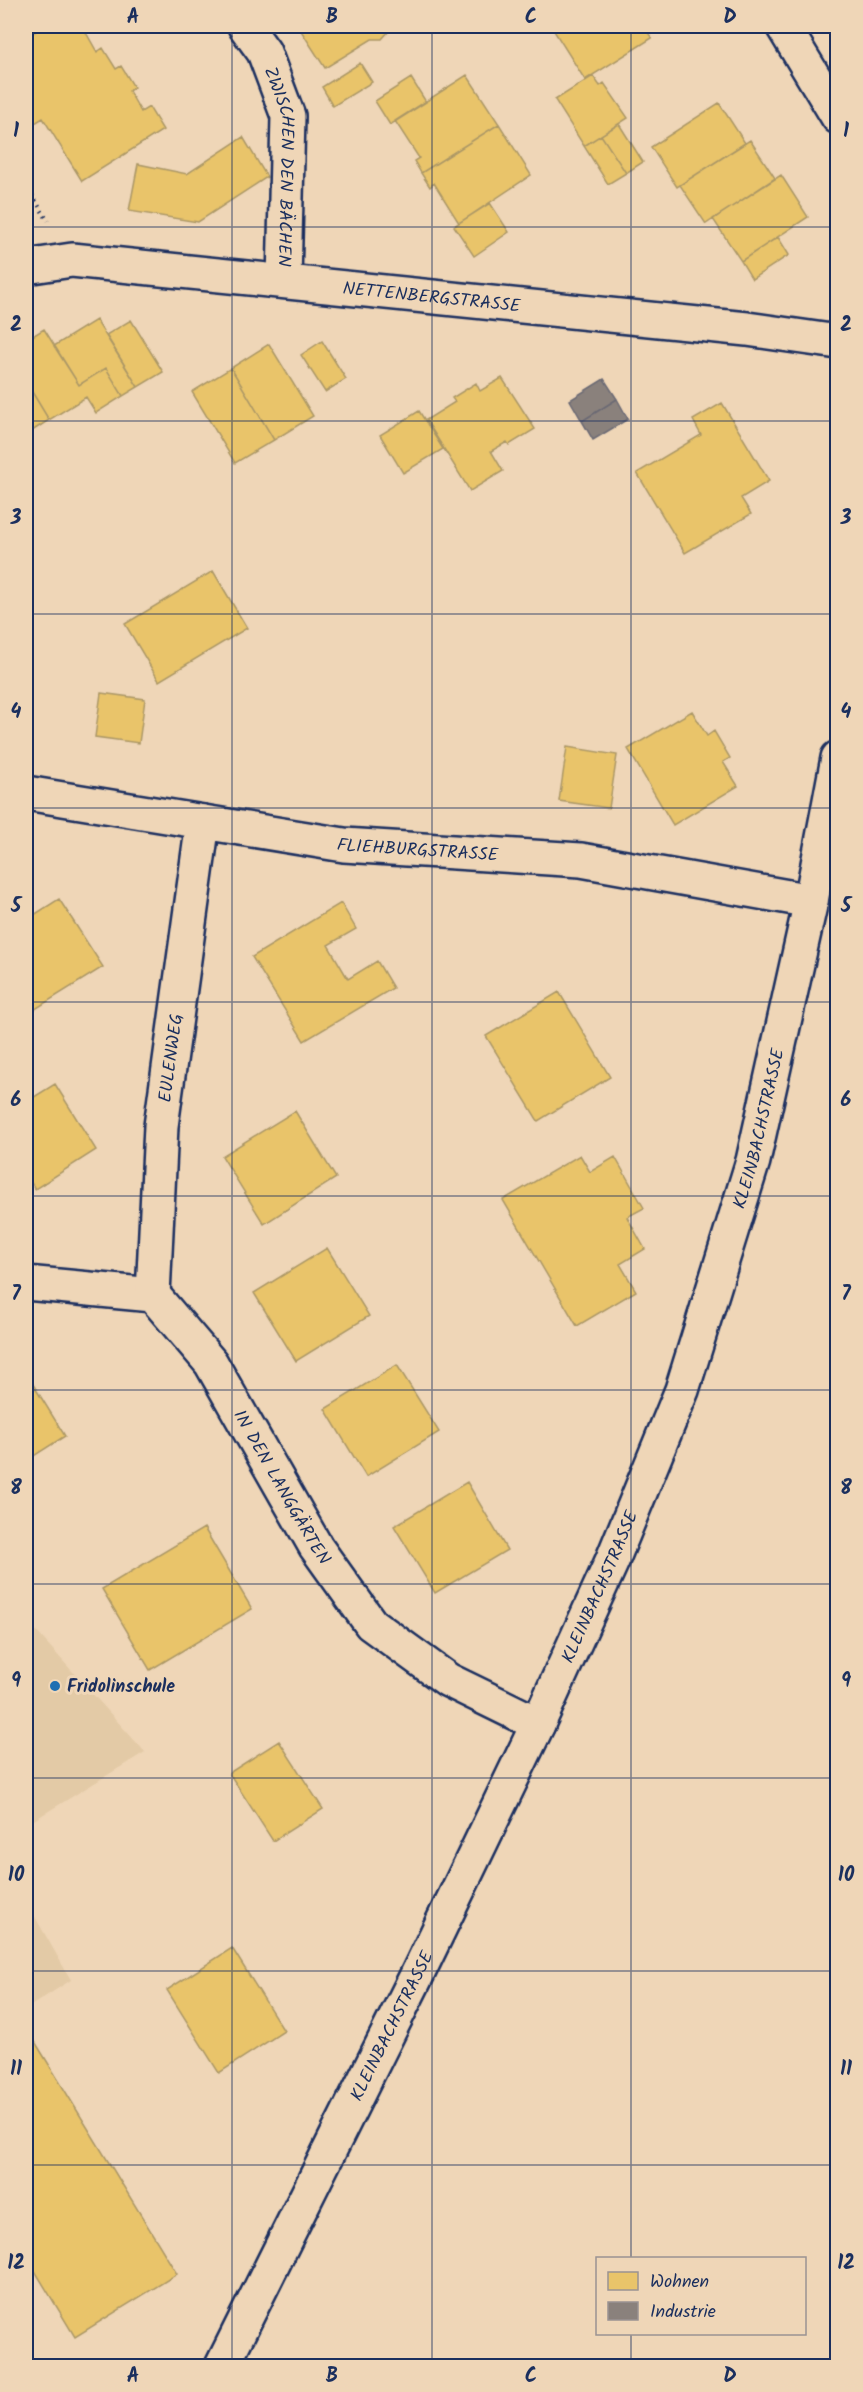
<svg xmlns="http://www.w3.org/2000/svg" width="863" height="2392" viewBox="0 0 863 2392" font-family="Kalam,sans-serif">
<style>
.built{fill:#e3caa6}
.homes{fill:#e9c46a;stroke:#ab9766;stroke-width:1.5}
.industry{fill:#8a817c;stroke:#696873;stroke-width:1.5}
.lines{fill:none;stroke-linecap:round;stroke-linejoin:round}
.minor-casing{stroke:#1b2f5e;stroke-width:38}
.path{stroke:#1b2f5e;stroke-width:4;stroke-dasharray:1.5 4.5;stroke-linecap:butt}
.minor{stroke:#efd6b7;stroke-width:33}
.grid{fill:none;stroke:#1b2f5e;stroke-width:1.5;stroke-opacity:0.55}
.poi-dot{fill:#1f6fb2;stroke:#efd6b7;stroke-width:2}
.labels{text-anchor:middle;stroke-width:6;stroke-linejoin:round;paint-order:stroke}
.street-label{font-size:18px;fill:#1b2f5e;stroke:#efd6b7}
.poi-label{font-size:18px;font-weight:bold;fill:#1b2f5e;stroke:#efd6b7;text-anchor:start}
.neatline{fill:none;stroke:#1b2f5e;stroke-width:2}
.grid-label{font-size:20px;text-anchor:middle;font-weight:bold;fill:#1b2f5e}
</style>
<rect width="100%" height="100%" fill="#efd6b7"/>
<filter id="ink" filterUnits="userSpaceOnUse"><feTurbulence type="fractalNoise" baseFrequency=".0167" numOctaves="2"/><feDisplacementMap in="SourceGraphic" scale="12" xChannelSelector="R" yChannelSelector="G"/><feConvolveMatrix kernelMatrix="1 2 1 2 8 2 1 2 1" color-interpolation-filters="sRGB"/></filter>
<g filter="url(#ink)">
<path class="built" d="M26,1620L145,1752L26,1825Z
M26,1901L71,1980L26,2009Z"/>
<path class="homes" d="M44,26H89L84,29L97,52L103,48L116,69L121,66L134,87L129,91L141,112L149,107L163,130L82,181L43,118L35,123L26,107V101L30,98L26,91V37Z
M298,26H387L389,31L382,39H372L325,68Z
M551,26H643L652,38L585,80Z
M360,63L372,82L333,106L322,87Z
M467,75L499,124L421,173L414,161L419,158L395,121Z
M593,76L600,86L604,83L628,118L584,146L555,100Z
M411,78L426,102L390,125L375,101Z
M719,103L745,143L677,187L651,147Z
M499,124L531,175L459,223L434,183L430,187L421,173Z
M619,124L643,162L626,173L601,135Z
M601,135L626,173L608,184L584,146Z
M243,137L267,177L198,222L129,211L138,164L187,174Z
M750,140L775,178L706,224L680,185Z
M781,175L808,217L741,261L713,219Z
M490,203L509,232L474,256L454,226Z
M778,237L789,255L752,279L741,261Z
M96,320L138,387L123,396L106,368L79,385L54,346Z
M131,320L163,372L138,387L106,335Z
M44,329L79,385L106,368L123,396L96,413L86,397L49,420L26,382V340Z
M322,341L346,379L325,392L301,355Z
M269,344L313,416L274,440L231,368Z
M231,368L274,440L235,463L192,392Z
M502,378L535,429L509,445L507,442L491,451L503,471L470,491L426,420L455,402L452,398L476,383L480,391Z
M26,382L49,420L26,435Z
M722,403L769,481L741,498L751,514L685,553L637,473L701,435L693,420Z
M419,411L443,449L403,473L380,435Z
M213,571L247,628L159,681L125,624Z
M101,693L145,699L139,743L95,737Z
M692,711L707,736L714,731L730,758L723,762L738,786L673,825L628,749Z
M567,747L617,755L609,808L559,801Z
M59,899L103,967L29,1013L26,1007V920Z
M341,903L356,929L328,945L348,979L377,961L393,988L304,1041L252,957Z
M559,992L610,1077L538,1121L486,1036Z
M55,1084L96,1150L35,1189L26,1175V1102Z
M295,1111L336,1178L264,1224L222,1156Z
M580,1155L590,1172L615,1157L644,1208L627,1217L645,1249L620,1264L636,1291L577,1326L503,1200Z
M327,1248L369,1316L296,1361L254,1293Z
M397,1365L439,1432L366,1477L325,1409Z
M26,1373L65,1436L26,1461Z
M467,1482L507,1550L435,1593L394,1526Z
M204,1528L252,1609L150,1670L102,1589Z
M279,1741L323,1809L273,1841L229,1773Z
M232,1948L284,2031L219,2073L167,1990Z
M26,2027L177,2274L75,2337L26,2256Z"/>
<path class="industry" d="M604,379L617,399L582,421L570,400Z
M617,399L628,419L593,440L582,421Z"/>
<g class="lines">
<defs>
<g id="minor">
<path id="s1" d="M245,26L264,52L288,116L284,281"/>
<path d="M783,26L838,117"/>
<path id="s2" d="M26,267L72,260L747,329L838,342"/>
<path id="s3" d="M26,793L344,845L581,860L811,901"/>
<path id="s4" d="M26,1283L153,1295L211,1363L316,1547L371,1624L448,1680L538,1724"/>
<path id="s5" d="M153,1295L161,1126L203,822"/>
<path id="s6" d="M222,2366L417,1975L538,1724L612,1561L682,1390L753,1161L811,901L838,758"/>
</g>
</defs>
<use href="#minor" class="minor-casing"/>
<path class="path" d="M26,185L48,221"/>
<use href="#minor" class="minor"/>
</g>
</g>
<path class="grid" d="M232,26V2366M432,26V2366M631,26V2258M26,227H838M26,421H838M26,614H838M26,808H838M26,1002H838M26,1196H838M26,1390H838M26,1584H838M26,1778H838M26,1971H838M26,2165H838M631,2334V2366"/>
<circle class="poi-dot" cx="55" cy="1686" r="6"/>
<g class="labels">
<g class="street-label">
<text dy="6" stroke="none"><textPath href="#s1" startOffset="150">ZWISCHEN DEN BÄCHEN</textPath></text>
<text dy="6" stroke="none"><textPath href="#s2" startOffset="408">NETTENBERGSTRASSE</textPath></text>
<text dy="6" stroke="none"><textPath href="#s3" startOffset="396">FLIEHBURGSTRASSE</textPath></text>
<text dy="6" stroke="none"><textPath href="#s5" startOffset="238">EULENWEG</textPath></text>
<text dy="6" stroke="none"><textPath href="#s6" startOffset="1352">KLEINBACHSTRASSE</textPath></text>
<text dy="6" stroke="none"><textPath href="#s4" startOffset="360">IN DEN LANGGÄRTEN</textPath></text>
<text dy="6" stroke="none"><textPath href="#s6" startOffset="866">KLEINBACHSTRASSE</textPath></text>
<text dy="6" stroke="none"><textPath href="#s6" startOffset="380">KLEINBACHSTRASSE</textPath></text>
</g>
<g class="poi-label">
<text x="67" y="1692">Fridolinschule</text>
</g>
</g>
<rect width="863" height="2392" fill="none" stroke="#efd6b7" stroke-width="66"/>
<rect x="596" y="2257" width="210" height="78" fill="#efd6b7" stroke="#9a9393" stroke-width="1.5"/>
<rect x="608" y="2272" width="30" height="18" fill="#e9c46a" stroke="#9a9393" stroke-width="1.5"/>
<text x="650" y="2287" font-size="18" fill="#1b2f5e">Wohnen</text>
<rect x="608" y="2302" width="30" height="18" fill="#8a817c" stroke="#9a9393" stroke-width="1.5"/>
<text x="650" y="2317" font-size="18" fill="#1b2f5e">Industrie</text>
<rect x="33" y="33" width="797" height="2326" class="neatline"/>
<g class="grid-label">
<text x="133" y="23">A</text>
<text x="332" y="23">B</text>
<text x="531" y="23">C</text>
<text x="730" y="23">D</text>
<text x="16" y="137">1</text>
<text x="846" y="137">1</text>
<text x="16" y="331">2</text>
<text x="846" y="331">2</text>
<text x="16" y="524">3</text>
<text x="846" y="524">3</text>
<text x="16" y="718">4</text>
<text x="846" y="718">4</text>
<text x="16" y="912">5</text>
<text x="846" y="912">5</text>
<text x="16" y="1106">6</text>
<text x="846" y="1106">6</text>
<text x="16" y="1300">7</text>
<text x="846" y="1300">7</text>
<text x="16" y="1494">8</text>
<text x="846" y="1494">8</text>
<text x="16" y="1687">9</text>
<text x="846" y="1687">9</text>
<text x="16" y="1881">10</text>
<text x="846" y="1881">10</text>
<text x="16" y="2075">11</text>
<text x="846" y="2075">11</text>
<text x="16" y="2269">12</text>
<text x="846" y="2269">12</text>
<text x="133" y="2382">A</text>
<text x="332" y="2382">B</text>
<text x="531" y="2382">C</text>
<text x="730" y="2382">D</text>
</g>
</svg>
